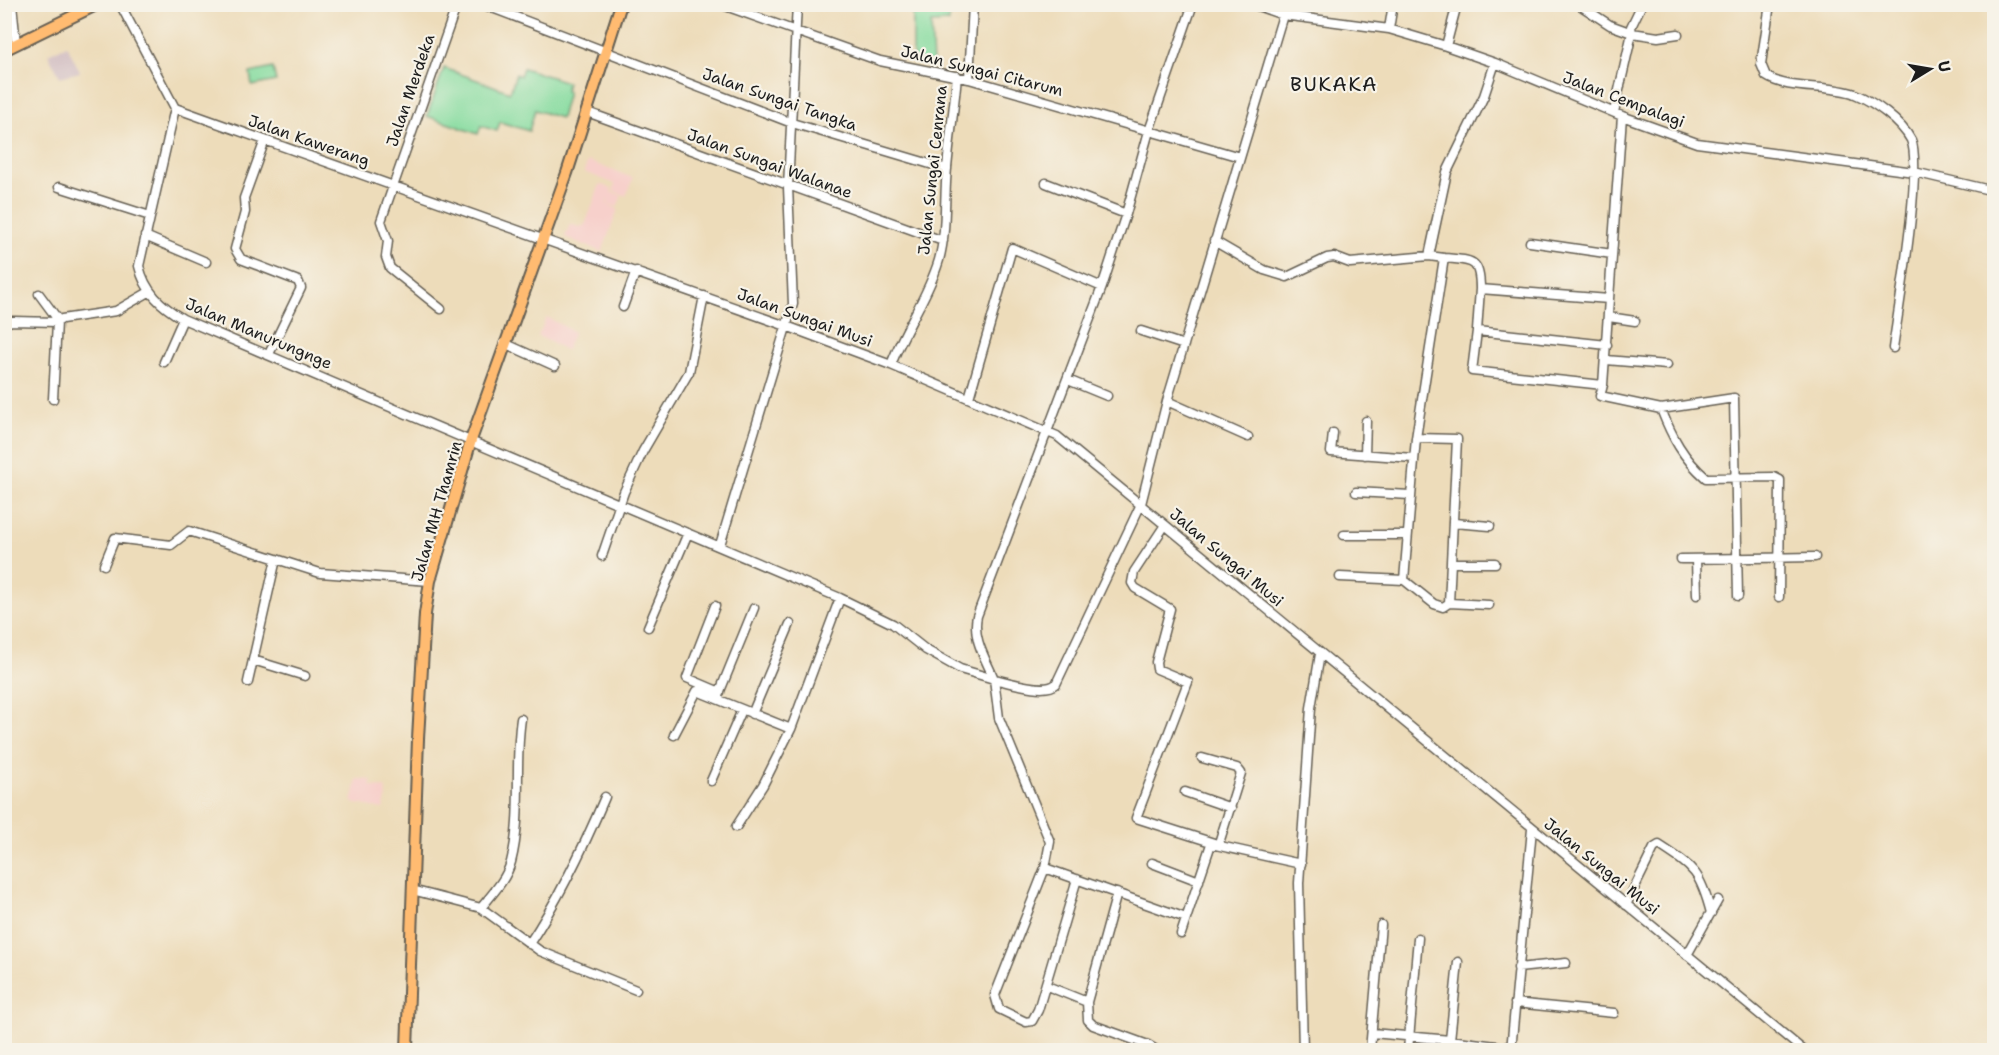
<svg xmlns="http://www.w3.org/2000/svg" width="1999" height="1055" font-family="'Shantell Sans',sans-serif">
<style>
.built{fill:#f7d0cb}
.industrial{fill:#d2bec2}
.green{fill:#85db9f;stroke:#507c5e;stroke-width:1.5}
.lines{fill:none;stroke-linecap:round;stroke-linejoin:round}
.minor-casing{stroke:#655f53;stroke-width:11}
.major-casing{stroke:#655f53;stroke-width:14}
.minor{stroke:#fff;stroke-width:8}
.major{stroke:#ffbb71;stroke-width:10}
.labels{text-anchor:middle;stroke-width:4.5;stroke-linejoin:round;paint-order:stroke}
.street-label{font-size:16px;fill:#1c1c1c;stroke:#f7f3e8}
.quarter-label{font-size:20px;letter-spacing:1.5px;fill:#1c1c1c;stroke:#f7f3e8}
</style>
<rect width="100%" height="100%" fill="#f7f3e8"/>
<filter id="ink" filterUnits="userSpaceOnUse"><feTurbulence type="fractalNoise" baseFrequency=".0167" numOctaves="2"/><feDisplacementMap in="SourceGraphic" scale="12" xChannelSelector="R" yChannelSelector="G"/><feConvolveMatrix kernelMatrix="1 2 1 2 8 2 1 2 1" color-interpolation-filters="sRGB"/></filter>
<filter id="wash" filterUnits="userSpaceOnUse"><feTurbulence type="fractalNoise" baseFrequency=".008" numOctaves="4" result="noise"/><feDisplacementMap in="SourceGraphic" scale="24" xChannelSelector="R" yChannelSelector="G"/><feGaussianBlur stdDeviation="1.35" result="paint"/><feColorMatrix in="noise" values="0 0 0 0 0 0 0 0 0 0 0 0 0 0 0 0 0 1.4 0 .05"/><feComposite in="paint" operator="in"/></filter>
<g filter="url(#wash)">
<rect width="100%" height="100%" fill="#eddcba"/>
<path class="built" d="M588,161l45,17 -7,18 -13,-5 2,-7 -31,-12z
M600,184l12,5 -1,3 10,3v3l-4,9 -9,-3v-5l-1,5 11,5 -16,43 -37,-15 5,-13 9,3 6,-2z
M547,317l27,15 -8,18 -28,-14z
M357,779l15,1 -2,6 15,2 2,8 -4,13 -31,-6z"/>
<path class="industrial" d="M67,45l13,27 -20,5 -12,-23z"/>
<path class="green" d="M913,5h36v17l-18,1 2,42 -20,-4z
M273,68l3,13 -24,5 -2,-13z
M444,68l66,24 6,-18 4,2 3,-8 44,14 -2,9 3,1 -7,26 -26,-8 -6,21 -29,-9 -3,9 -16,-5 -3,8 -51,-18z"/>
</g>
<g filter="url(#ink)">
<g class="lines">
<defs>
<path id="minor" d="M12,4l4,40
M120,4l55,104 614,219 102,38 166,71 746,614
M482,4l310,119 155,46
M720,4l160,57 89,18 271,78
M1193,4l-44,127 -23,83 -24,73 -125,329c-5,23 9,43 17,63 14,3 51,15 62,5l85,-180 26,-103 116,-386
M1252,4l31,11 106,14 57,17 49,17 127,53 75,27 217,29 80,19
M1578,4l32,21 22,8 -1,-6 11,-23
M1770,4l-9,60 5,12c22,15 63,8 89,18 19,8 46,27 56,46 12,26 -13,172 -18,208
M1389,29l4,-25
M1446,46l11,-42
M969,79l4,-75
M175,108l-36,158c6,26 22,40 44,53l657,279 53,26 33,26 34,19 34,10 5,39 51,124 -5,26 141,50
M587,112l356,129
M1614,112l18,-79 26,4 20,-3
M265,140l-21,58 1,14 -10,37 6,10 57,22 3,7 -32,66
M1046,183l80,31
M59,187l91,29
M145,236l61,26
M1214,241l50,29 23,7 40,-19 7,-1 16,6 79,-7 18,-84 37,-76 11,-33
M1530,242l82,12
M1444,258c28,3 36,0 36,31
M39,294l20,27
M623,307l13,-36
M441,309l-51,-41 -4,-11 2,-16 -7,-20 76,-217
M1609,317l26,4
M4,328l3,-6 6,-1 44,1
M1141,331l43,14
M1477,331l3,-42 129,10 13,-183
M504,343l51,23
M1607,345l-130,-14 -5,40 131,14 6,-86
M1606,360l61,5
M164,362l19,-43
M891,365c13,-36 37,-68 48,-105 8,-29 5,-62 8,-92 3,-31 7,-61 10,-92
M1068,380l39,16
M1603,385l-3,11 61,13 73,-11 4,198
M969,398l43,-150 90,39
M53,399l4,-77 5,-3 54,-8 33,-19
M1167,401l81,36
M1661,409c11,28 22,49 45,69l68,-1 6,3 -1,117
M1333,433l-2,19 82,6
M1365,455l1,-34
M1356,492l54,3
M1454,523l36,3
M1165,525l-31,47 -2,11 3,5 35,21 -14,53 1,7 31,13 -52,136 78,25
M1344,535h63
M720,545l73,-241 -5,-117 9,-183
M602,556l22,-64 19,-41 46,-79 15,-76
M1681,559l134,-2
M1696,559l1,36
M1452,563h43
M104,565l11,-27 56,7 18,-14 131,42 110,8
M1340,577l64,3 30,24 9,3 6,-4 8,-164 -41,-1
M1404,580l12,-142 28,-180 -15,-2
M1449,603l40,2
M715,606l-28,72 33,14
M648,627l40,-94
M253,660l52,16
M248,682l28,-123
M718,696l36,-88
M752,714l38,-90
M674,735l23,-44 94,38
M1202,758l35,10 4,5 -22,70
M711,781l31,-71
M1185,792l46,16
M736,827l27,-42 28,-56 49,-131
M1152,863l47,18
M1045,868l-50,127 4,14 27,13 6,-1 6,-11 39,-131
M412,890l69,18c11,-14 25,-28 30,-46 12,-46 3,-96 10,-143
M1117,893l-30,109 1,18 5,5 55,20 8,5
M1626,905l28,-57 5,-3c35,23 41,26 52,68
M481,908l59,43 96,39
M1181,934l30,-90 90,20
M529,944c31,-47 54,-95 76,-147
M1687,955l31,-55
M1458,962l-8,78 77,10
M1518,968l48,-5
M1047,986l40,16
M1515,1003l99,10
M1372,1033l78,7
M1303,1050l-4,-167 12,-175 9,-54
M1370,1050l11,-125
M1408,1050l10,-112
M1511,1050l21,-221"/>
<path id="major" d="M4,50l94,-46
M407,1050l11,-311 7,-125 5,-33 41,-141 96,-267 54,-169"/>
</defs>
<use href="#minor" class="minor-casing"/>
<use href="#major" class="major-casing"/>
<use href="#minor" class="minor"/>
<use href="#major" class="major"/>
</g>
</g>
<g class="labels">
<g class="street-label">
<text transform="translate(982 70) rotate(14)" y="6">Jalan Sungai Citarum</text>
<text transform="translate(410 90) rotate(-71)" y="6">Jalan Merdeka</text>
<text transform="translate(780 99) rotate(19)" y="6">Jalan Sungai Tangka</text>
<text transform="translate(1624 99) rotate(21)" y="6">Jalan Cempalagi</text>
<text transform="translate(309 140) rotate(19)" y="6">Jalan Kawerang</text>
<text transform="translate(770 163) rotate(20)" y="6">Jalan Sungai Walanae</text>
<text transform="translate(932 170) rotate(-84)" y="6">Jalan Sungai Cenrana</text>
<text transform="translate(805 317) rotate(20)" y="6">Jalan Sungai Musi</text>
<text transform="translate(259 333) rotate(23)" y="6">Jalan Manurungnge</text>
<text transform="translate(436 511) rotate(-74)" y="6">Jalan MH Thamrin</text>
<text transform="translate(1227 557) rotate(40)" y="6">Jalan Sungai Musi</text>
<text transform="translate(1602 866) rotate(39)" y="6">Jalan Sungai Musi</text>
</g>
<g class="quarter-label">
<text x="1334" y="91">BUKAKA</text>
</g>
</g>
<rect width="1999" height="1055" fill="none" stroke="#f7f3e8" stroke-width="24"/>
<g transform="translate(1930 69) rotate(79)" stroke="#f7f3e8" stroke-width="4.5" paint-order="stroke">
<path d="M0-4.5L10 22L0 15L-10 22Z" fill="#1c1c1c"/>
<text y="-9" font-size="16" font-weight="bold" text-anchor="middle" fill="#1c1c1c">U</text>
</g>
</svg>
